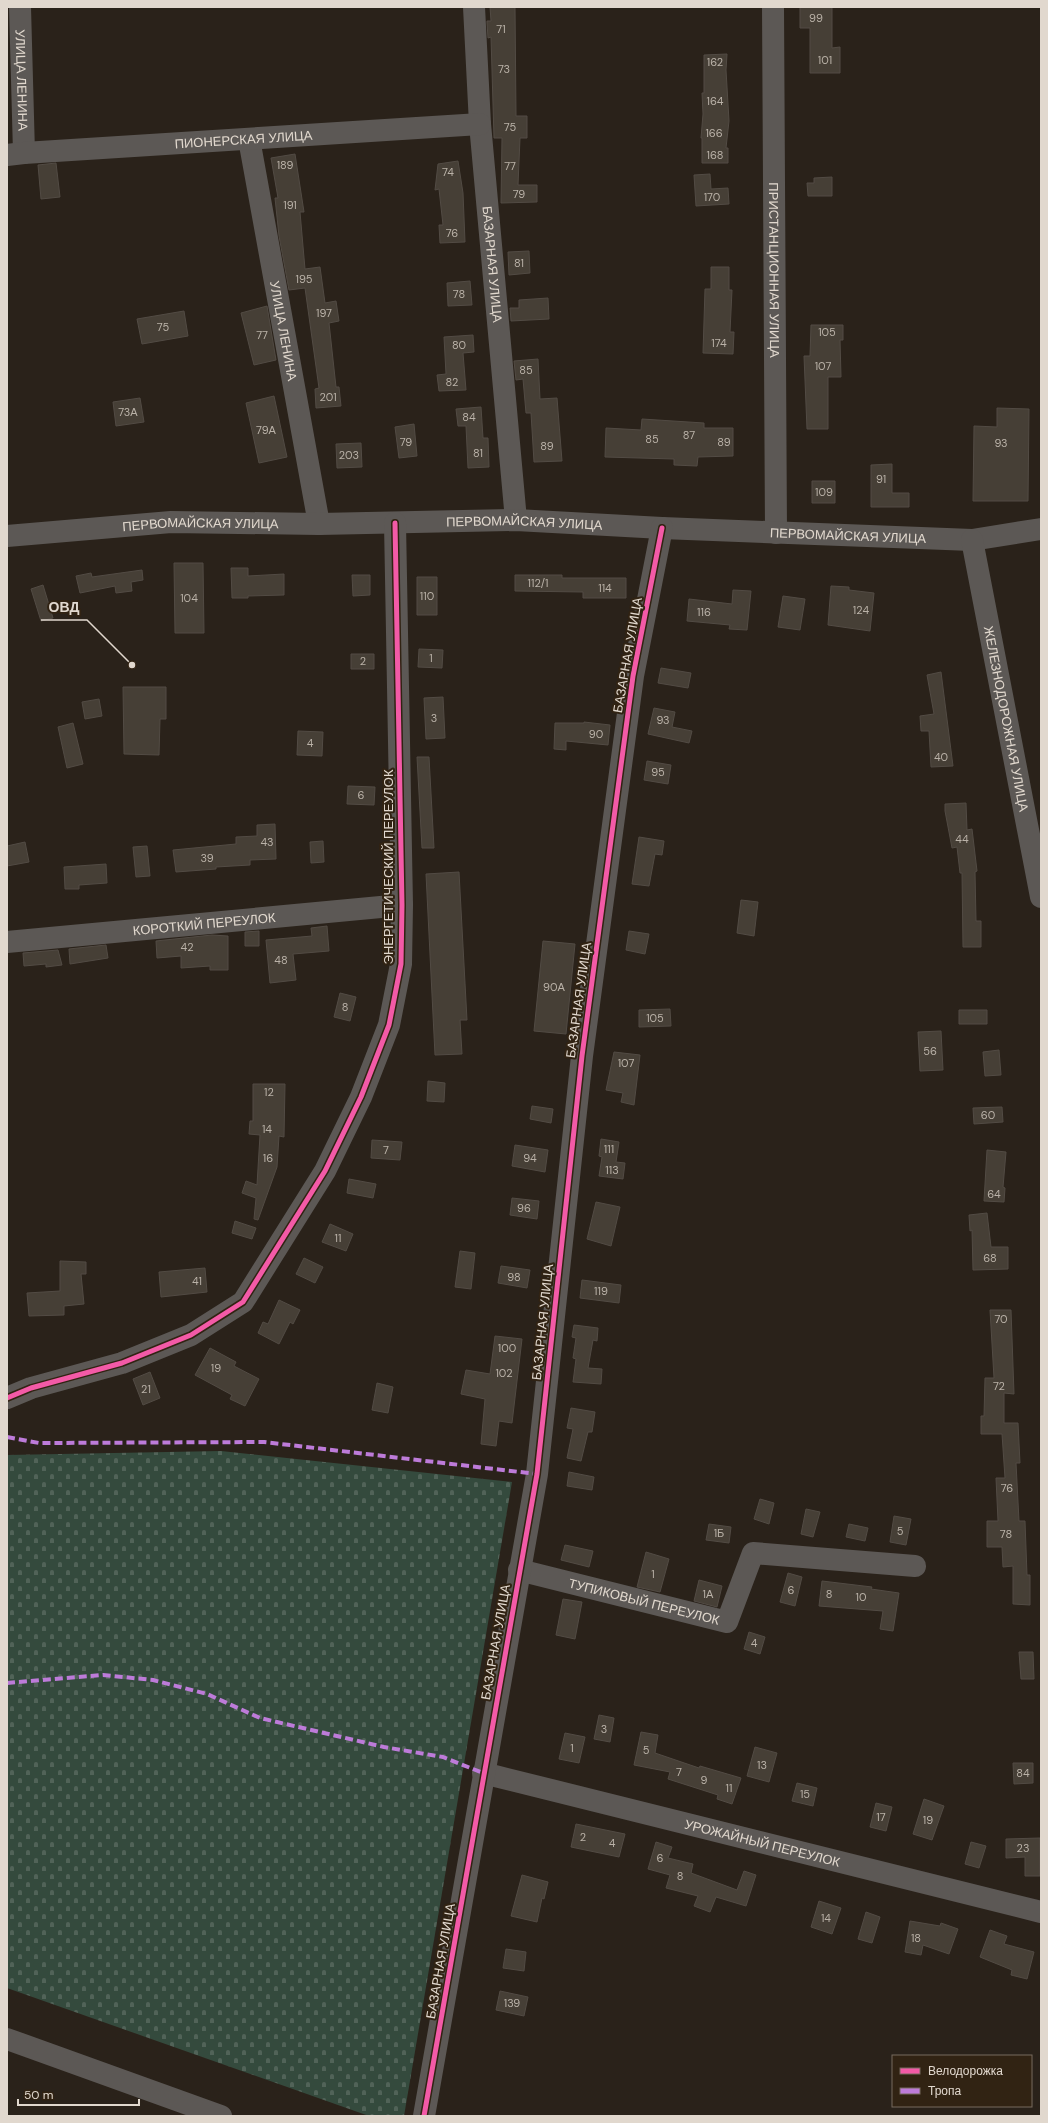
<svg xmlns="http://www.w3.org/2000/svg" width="1048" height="2123" font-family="'DM Sans',sans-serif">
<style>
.cemetery{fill:url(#cemetery-stones)}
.building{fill:#463f36;stroke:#524b44}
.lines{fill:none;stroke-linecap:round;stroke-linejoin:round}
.minor{stroke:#5c5855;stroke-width:22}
.quiet{stroke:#bd7bd9;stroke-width:4;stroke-dasharray:8 4;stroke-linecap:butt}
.cycleway-casing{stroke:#312313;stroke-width:8}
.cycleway{stroke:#f35aa7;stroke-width:5}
.labels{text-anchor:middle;stroke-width:4;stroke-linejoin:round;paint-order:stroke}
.number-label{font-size:11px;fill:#bab2a8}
.street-label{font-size:13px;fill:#e1d8ce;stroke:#312313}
.leader{fill:none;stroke:#e1d8ce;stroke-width:1.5}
.callout-dot{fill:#e1d8ce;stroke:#312313;stroke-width:1.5}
.callout-label{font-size:14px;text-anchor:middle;font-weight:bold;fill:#e1d8ce;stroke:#312313;stroke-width:4;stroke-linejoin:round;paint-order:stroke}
</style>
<defs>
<pattern id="cemetery-stones" width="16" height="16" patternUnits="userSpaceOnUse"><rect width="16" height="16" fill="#344a3d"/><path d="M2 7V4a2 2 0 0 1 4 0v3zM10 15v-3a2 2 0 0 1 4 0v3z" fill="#516358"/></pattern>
</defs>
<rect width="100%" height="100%" fill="#2a221a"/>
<path class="cemetery" d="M221,1451l291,31 -108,634h-35l-362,-128v-533z"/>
<path class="building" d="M490,7h25l1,109h11v22h-7l-2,47h19v17l-36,1 1,-65h-8l-3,-101 -3,1 -1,-15v-2h4z
M800,7h32v41l8,-1v26h-30v-45h-10z
M727,54l-1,16 3,51 -3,27h2v15h-26v-25h-1l2,-24 -1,-21h2v-38z
M295,154l9,58h-4l5,57 15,-2 5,36 11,-2 3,20 -10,2 7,64h3l2,19 -25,2 -1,-19 4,-1 -14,-100 -16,2 -10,-54 -4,-38h3l-7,-40z
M458,161l5,32 2,49 -25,1 -1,-18h4l-4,-36 -4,1 3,-26z
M56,163l4,34 -19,2 -3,-34z
M710,174l1,15 17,-1 1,16 -33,2 -2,-31z
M832,177v19h-24l-1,-13h7v-5z
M529,251l1,22 -21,2 -1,-23z
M711,267h18v23h3l-2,42h4l-1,22 -30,-1 2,-64h6z
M470,281l2,24 -24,1 -1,-23z
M548,298l1,21 -38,2 -1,-13h9v-8z
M267,306l9,54 -22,5 -13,-52z
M184,311l4,25 -46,8 -5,-25z
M811,325h32v15h-3l1,37h-13v52h-21l-3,-73h6z
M473,335l1,17 -11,1 3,37 -27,1 -2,-16 9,-1 -2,-37z
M538,359l2,40 17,-1 5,63 -28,1 -3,-49h-5l-3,-34 -7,1 -2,-19z
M274,396l13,61 -28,6 -13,-60z
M140,398l4,24 -28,4 -3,-24z
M481,407l2,31h5l1,29 -21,1 -2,-42h-8l-2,-17z
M997,408l32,1 -1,92h-55l1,-75 23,1z
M642,419l62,4v5h29v28l-35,1 -1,9 -23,-1v-6l-69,-2 1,-29 35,2z
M414,424l3,32 -18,2 -4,-31z
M361,443l1,24 -25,1 -1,-24z
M892,464v29h17v14h-38v-42z
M812,481h23v22h-23z
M174,563h29l1,70h-29z
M231,568h17v8l36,-2v21l-36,1v2h-16z
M142,570l1,10 -12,2 1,9 -16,2 -1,-7 -35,7 -4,-17 15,-3 1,4z
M352,575h18v20l-17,1z
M515,575h47v3h64v20h-43v-6l-68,-1z
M417,577h20v38h-20z
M43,585l10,33 -12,3 -10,-32z
M831,586l18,1v3l25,3 -4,38 -42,-6z
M733,590l18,1 -4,39 -18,-1 1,-4 -43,-4 2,-22 43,5z
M783,596l22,3 -5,31 -22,-3z
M419,649l24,1 -1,18 -24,-1z
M351,654h23v15h-23z
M661,668l30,5 -3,15 -30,-5z
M941,672l12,94 -22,1 -2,-36h-8l-1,-15 14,-2 -7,-39z
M123,687h43v32h-6l-1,36 -35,-1z
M443,697l2,41 -19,1 -2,-41z
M99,699l3,17 -17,3 -3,-17z
M654,708l21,4 -3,15 20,4 -3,12 -41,-9z
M584,722l26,3 -2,20 -42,-4v9l-12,-1 1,-26h29z
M73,723l10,41 -16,4 -9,-41z
M298,731l25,1 -1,24 -25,-1z
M417,757h12l5,91h-12z
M647,761l24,4 -3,19 -24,-4z
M348,786l27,1 -1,18 -27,-1z
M966,803l1,27 5,-1 5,42 -2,1 1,49h5v26h-18l-1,-74h-2l-3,-26 -5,1 -7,-37v-7z
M275,824l1,35 -26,1v5l-34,2v2l-40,3 -3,-22 63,-6v-7l21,-1v-11z
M639,837l25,4 -2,14 -7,-1 -6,32 -17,-2z
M323,841l1,21 -13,1 -1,-21z
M25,842l4,20 -22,4v-20z
M147,846l3,30 -14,1 -3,-30z
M106,864l1,19 -28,2v4h-14l-1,-22z
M459,872l8,148h-7l2,34 -27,1 -9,-181z
M741,900l17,2 -4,34 -17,-3z
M327,926l2,25 -36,3 3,26 -26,3 -4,-43 46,-4 -1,-8z
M259,931v15h-14v-14z
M629,931l20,3 -4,20 -19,-4z
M212,935l16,1v34h-18v-4l-29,2v-12l-24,2 -1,-17z
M543,941l32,3 -9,90 -32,-3z
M106,945l2,13 -38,6 -1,-15z
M58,950l4,15 -16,2v-3l-22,2 -1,-13z
M340,993l16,4 -6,24 -16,-4z
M670,1009l1,17 -32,1v-17z
M959,1010h28v14h-28z
M941,1031l2,39 -23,1 -2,-39z
M999,1050l2,25 -16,1 -2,-24z
M614,1052l26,3 -6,50 -13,-3 2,-9 -17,-3z
M428,1081l17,2 -1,19 -17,-1z
M253,1084h32l-1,53 -5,-1 -2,31 -19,53 -4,-1 2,-21 -14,-5 4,-12 11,4 3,-50 -11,-1 1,-13h3z
M532,1106l21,3 -2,14 -21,-4z
M1002,1107l1,15 -29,2 -1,-16z
M601,1139l18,3 -3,20 9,1 -2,16 -24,-3 3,-19 -3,-1z
M372,1140l30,2 -2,18 -29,-2z
M515,1145l33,5 -3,22 -33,-6z
M987,1150l19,2 -3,35 2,1 -1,14 -20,-1z
M349,1179l27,5 -3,14 -26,-5z
M512,1198l27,3 -2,18 -27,-4z
M596,1202l24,5 -9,39 -24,-7z
M987,1213l4,34h17v22l-35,1 -1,-40 -2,1 -1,-16z
M235,1221l21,7 -4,11 -20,-6z
M330,1224l23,10 -7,17 -24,-9z
M460,1251l15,2 -4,36 -16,-2z
M304,1258l19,9 -8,16 -19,-9z
M60,1261l26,1v12h-5l3,30 -20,2v9l-35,1 -2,-23 33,-2z
M501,1266l29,4 -3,18 -29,-5z
M205,1268l2,24 -46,5 -2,-25z
M582,1280l39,5 -2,18 -39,-5z
M279,1300l21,10 -7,14 -3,-2 -11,22 -21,-11 5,-11 5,2z
M990,1310h21l3,84 -10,-1v30h14l2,40h-4l3,58h6l2,54h3v30l-17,-1v-38l-10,1 -1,-20h-15v-26h11l-2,-43h9l-3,-44h-21v-18h3l1,-38h9z
M574,1325l24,3 -1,13 -4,-1 -5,28 14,1 -1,15 -28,-2 3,-23 -3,-1 3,-20 -4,-1z
M495,1336l27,3 -10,84 -13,-2 -3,25 -15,-2 4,-45 -24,-5 5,-24 24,4z
M210,1348l26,14 -2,4 25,13 -14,27 -15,-7 2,-4 -37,-20z
M150,1372l10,26 -17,7 -10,-26z
M377,1383l16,4 -5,26 -16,-3z
M571,1408l24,4 -3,20h-4l-7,29 -14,-3 6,-29 -6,-1z
M569,1472l25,5 -2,13 -25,-4z
M760,1499l14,4 -5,21 -15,-5z
M806,1509l14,3 -7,25 -12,-3z
M894,1516l17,3 -5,26 -16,-3z
M709,1524l22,3 -2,16 -23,-3z
M849,1524l19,4 -3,13 -19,-4z
M565,1545l28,6 -4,16 -28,-7z
M646,1552l23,7 -9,33 -23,-5z
M788,1573l14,4 -7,29 -15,-4z
M699,1580l23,6 -5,21 -23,-6z
M822,1581l50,6 -1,2 28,4 -6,38 -13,-2 3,-18 -64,-5z
M563,1599l19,3 -7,37 -19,-4z
M749,1632l16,5 -5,17 -16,-5z
M1019,1652h14l1,27h-13z
M599,1715l15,3 -4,24 -16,-3z
M641,1732l17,3 -3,18 44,15 1,-2 41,12 -9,26 -15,-5 1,-4 -50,-16 2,-7 -36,-7z
M565,1733l20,4 -6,26 -20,-4z
M755,1747l22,6 -8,29 -22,-6z
M1013,1763h20v20l-19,1z
M797,1783l20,5 -4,18 -21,-5z
M924,1799l20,7 -12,34 -19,-6z
M876,1803l16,4 -6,24 -16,-4z
M576,1824l49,10 -6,23 -48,-10z
M1040,1838v38h-15v-19l-19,1v-19z
M656,1842l16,5 -4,11 25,6 -2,9 46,17 7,-19 12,4 -10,31 -30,-9 -6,15 -16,-6 4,-10 -32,-8 4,-13 -22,-6z
M971,1842l15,4 -7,22 -14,-4z
M522,1875l26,7 -4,17 -2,-1 -5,24 -26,-6z
M819,1901l22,7 -9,26 -21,-7z
M866,1912l14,5 -8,26 -14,-4z
M910,1921l30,5 1,-3 17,6 -9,25 -26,-9 -2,10 -16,-3z
M990,1930l17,6 -3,8 30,8 -7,27 -16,-4 1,-5 -32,-13z
M506,1949l20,3 -2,19 -21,-3z
M500,1991l28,6 -4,19 -28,-6z"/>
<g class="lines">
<g class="minor">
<path id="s1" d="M20,7l4,146"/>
<path id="s2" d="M474,7l6,117 36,396"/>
<path id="s3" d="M773,7l3,526"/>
<path id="s4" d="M249,139l70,385"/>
<path id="s5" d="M7,155l17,-2 456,-29"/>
<path id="s6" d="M7,536l164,-14 148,2 197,-4 146,8 310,12 69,-11"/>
<path id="s7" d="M972,540l69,357"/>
<path id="s8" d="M7,942l395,-37"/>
<path d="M7,1398l24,-10 91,-25 69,-28 52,-33 82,-131 36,-74 28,-72 12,-61 1,-59 -7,-382"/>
<path id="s9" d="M519,1570l208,52 26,-69 162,13"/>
<path id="s10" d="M483,1773l558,139"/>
<path d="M7,2039l214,77"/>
<path d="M424,2116l113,-642 45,-418 51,-380 29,-148"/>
</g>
<path class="quiet" d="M7,1437l32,6 225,-1 273,32
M7,1683l96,-8 50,5 54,14 53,24 124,29 59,10 40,16"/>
<defs>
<path id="cycleway" d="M7,1398l24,-10 91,-25 69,-28 52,-33 82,-131 36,-74 28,-72 12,-61 1,-59 -7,-382
M424,2116l113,-642 45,-418 51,-380 29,-148"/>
</defs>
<use href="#cycleway" class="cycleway-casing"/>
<use href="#cycleway" class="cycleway"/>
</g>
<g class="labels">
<g class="number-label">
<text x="816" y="22">99</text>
<text x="501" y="33">71</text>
<text x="825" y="64">101</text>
<text x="715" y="66">162</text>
<text x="504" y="73">73</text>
<text x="715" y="105">164</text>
<text x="510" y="131">75</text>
<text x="714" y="137">166</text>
<text x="715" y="159">168</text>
<text x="285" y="169">189</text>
<text x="510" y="170">77</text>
<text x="448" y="176">74</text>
<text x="519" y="198">79</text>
<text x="712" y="201">170</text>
<text x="290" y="209">191</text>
<text x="452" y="237">76</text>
<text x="519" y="267">81</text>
<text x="304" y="283">195</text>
<text x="459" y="298">78</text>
<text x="324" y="317">197</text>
<text x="163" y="331">75</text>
<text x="827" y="336">105</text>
<text x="262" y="339">77</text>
<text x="719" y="347">174</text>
<text x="459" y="349">80</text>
<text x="823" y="370">107</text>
<text x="526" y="374">85</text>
<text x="452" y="386">82</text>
<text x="328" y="401">201</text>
<text x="128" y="416">73А</text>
<text x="469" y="421">84</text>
<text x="266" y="434">79А</text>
<text x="689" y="439">87</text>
<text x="652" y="443">85</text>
<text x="406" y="446">79</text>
<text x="724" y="446">89</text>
<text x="1001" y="447">93</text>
<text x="547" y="450">89</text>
<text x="478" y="457">81</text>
<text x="349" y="459">203</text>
<text x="881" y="483">91</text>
<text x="824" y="496">109</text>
<text x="538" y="587">112/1</text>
<text x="605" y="592">114</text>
<text x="427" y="600">110</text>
<text x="189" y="602">104</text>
<text x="861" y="614">124</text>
<text x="704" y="616">116</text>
<text x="431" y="662">1</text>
<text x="363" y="665">2</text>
<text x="434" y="722">3</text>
<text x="663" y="724">93</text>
<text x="596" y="738">90</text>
<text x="310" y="747">4</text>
<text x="941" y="761">40</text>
<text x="658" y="776">95</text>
<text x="361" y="799">6</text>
<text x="962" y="843">44</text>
<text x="267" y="846">43</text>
<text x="207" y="862">39</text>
<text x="187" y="951">42</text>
<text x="281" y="964">48</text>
<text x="554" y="991">90А</text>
<text x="345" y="1011">8</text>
<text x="655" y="1022">105</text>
<text x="930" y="1055">56</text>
<text x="626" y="1067">107</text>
<text x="269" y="1096">12</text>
<text x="988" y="1119">60</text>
<text x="267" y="1133">14</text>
<text x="609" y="1153">111</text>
<text x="386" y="1154">7</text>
<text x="268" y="1162">16</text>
<text x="530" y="1162">94</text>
<text x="612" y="1174">113</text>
<text x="994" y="1198">64</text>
<text x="524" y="1212">96</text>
<text x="338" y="1242">11</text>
<text x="990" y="1262">68</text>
<text x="514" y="1281">98</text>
<text x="197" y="1285">41</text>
<text x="601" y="1295">119</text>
<text x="1001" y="1323">70</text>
<text x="507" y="1352">100</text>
<text x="216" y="1372">19</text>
<text x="504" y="1377">102</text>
<text x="999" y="1390">72</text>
<text x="146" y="1393">21</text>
<text x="1007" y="1492">76</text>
<text x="900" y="1535">5</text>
<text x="719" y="1537">1Б</text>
<text x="1006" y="1538">78</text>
<text x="653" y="1578">1</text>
<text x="791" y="1594">6</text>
<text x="708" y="1598">1А</text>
<text x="829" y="1598">8</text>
<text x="861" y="1601">10</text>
<text x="754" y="1647">4</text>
<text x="604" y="1733">3</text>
<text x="572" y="1752">1</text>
<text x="646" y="1754">5</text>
<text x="762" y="1769">13</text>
<text x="679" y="1776">7</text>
<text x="1023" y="1777">84</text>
<text x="704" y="1784">9</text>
<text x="729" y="1792">11</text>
<text x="805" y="1798">15</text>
<text x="881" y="1821">17</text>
<text x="928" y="1824">19</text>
<text x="583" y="1841">2</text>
<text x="612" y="1847">4</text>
<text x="1023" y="1852">23</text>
<text x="660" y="1862">6</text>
<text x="680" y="1880">8</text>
<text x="826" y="1922">14</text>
<text x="916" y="1942">18</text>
<text x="512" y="2007">139</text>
</g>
<g class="street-label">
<text dy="5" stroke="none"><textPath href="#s1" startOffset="73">УЛИЦА ЛЕНИНА</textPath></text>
<text dy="5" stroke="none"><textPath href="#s5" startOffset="237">ПИОНЕРСКАЯ УЛИЦА</textPath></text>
<text dy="5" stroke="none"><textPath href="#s2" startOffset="258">БАЗАРНАЯ УЛИЦА</textPath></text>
<text dy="5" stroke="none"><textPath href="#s3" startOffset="263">ПРИСТАНЦИОННАЯ УЛИЦА</textPath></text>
<text dy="5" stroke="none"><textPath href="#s4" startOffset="195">УЛИЦА ЛЕНИНА</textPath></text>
<text dy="5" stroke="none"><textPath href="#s6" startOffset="518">ПЕРВОМАЙСКАЯ УЛИЦА</textPath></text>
<text dy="5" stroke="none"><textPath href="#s6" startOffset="194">ПЕРВОМАЙСКАЯ УЛИЦА</textPath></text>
<text dy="5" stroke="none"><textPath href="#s6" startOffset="842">ПЕРВОМАЙСКАЯ УЛИЦА</textPath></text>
<text transform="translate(627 655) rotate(-80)" y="5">БАЗАРНАЯ УЛИЦА</text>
<text dy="5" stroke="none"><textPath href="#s7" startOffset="182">ЖЕЛЕЗНОДОРОЖНАЯ УЛИЦА</textPath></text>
<text transform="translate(388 867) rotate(-90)" y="5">ЭНЕРГЕТИЧЕСКИЙ ПЕРЕУЛОК</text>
<text dy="5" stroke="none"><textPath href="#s8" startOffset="198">КОРОТКИЙ ПЕРЕУЛОК</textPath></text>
<text transform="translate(578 1000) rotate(-82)" y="5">БАЗАРНАЯ УЛИЦА</text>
<text transform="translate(542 1322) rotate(-84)" y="5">БАЗАРНАЯ УЛИЦА</text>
<text dy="5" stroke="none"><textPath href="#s9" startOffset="129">ТУПИКОВЫЙ ПЕРЕУЛОК</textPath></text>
<text transform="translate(495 1642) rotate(-80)" y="5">БАЗАРНАЯ УЛИЦА</text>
<text dy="5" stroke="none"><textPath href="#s10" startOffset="288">УРОЖАЙНЫЙ ПЕРЕУЛОК</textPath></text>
<text transform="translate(440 1961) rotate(-80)" y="5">БАЗАРНАЯ УЛИЦА</text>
</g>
</g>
<path class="leader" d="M132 665L87 620H41"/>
<circle class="callout-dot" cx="132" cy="665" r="4"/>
<g class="callout-label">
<text x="64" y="612">ОВД</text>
</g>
<rect width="1048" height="2123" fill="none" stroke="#e1d8ce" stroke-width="16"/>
<rect x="892" y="2055" width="140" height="52" fill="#312313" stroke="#776b5e"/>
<rect x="900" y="2068" width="20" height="6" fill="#f35aa7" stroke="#776b5e"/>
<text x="928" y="2075" font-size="12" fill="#e1d8ce">Велодорожка</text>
<rect x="900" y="2088" width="20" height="6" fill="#bd7bd9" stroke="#776b5e"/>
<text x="928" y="2095" font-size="12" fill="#e1d8ce">Тропа</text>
<path d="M18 2099v6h121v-6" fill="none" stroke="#e1d8ce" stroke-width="2"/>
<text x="24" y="2099" font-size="12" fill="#e1d8ce" stroke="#312313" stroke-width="3" paint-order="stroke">50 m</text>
</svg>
